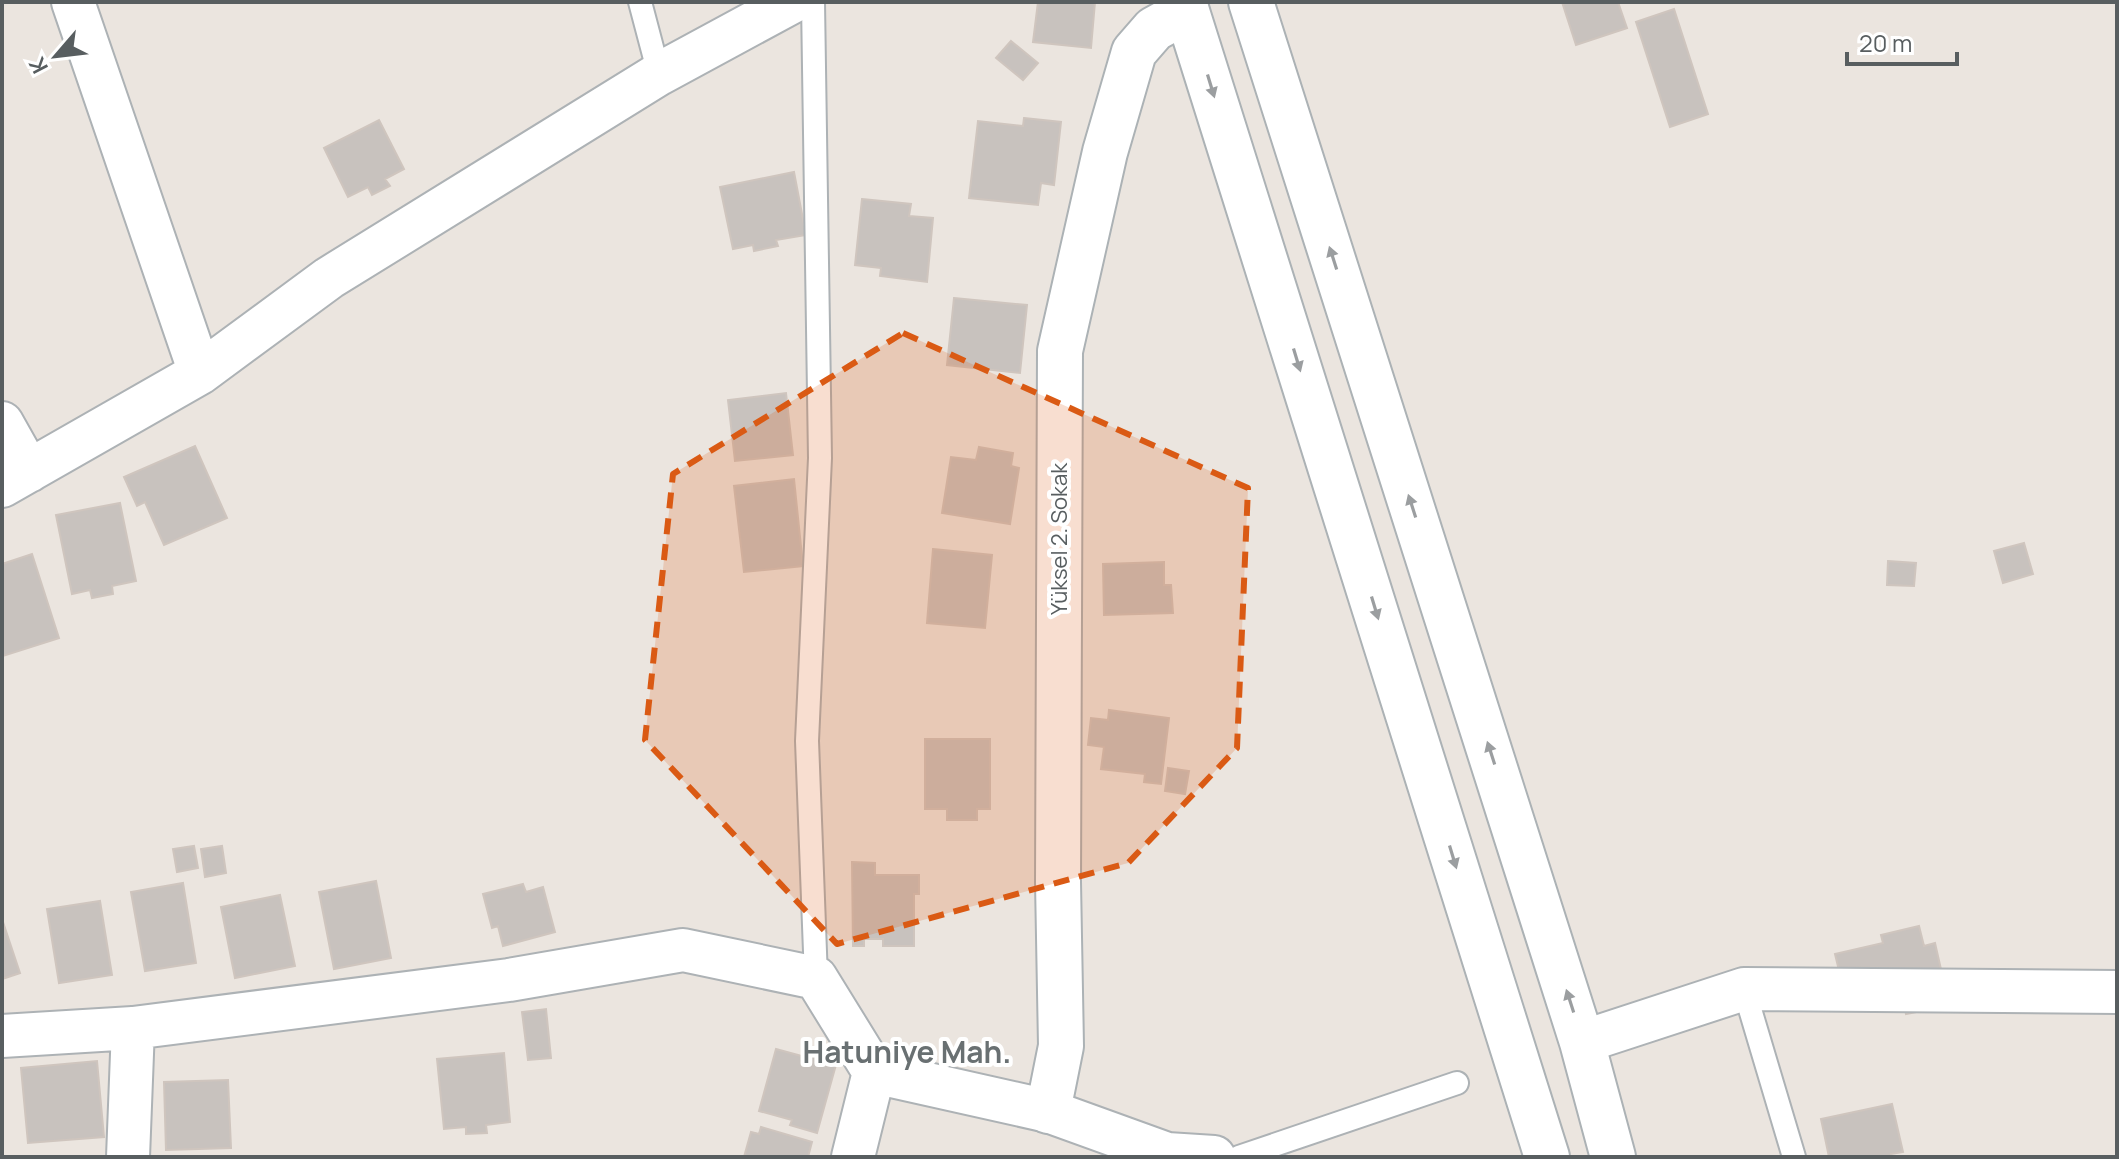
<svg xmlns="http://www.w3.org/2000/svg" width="2119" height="1159" font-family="Manrope,sans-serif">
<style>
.building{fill:#c8c2be;stroke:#cfc5be;stroke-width:2}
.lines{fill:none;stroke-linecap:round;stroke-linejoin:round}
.lane-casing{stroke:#adb2b5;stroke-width:26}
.street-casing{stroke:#adb2b5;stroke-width:46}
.secondary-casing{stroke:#acb2b5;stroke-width:48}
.lane{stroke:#fff;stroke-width:22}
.street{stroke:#fff;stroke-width:42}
.secondary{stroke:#fff;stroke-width:44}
.oneway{fill:#9b9ea0}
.marked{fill:#da5a14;fill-opacity:0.2;stroke:#da5a14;stroke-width:6;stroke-dasharray:16 10;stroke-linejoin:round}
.labels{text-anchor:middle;stroke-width:8;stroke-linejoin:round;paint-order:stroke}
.street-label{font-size:22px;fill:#585e60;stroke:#fff}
.district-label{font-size:30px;font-weight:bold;fill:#697072;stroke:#fff}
</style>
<rect width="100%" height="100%" fill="#ebe5df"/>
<path class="building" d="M1038,2h57l-4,46 -58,-6z
M1562,2h56l9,26 -51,17z
M1674,9l34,105 -38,13 -34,-105z
M1011,41l27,22 -15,17 -27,-22z
M1024,118l37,4 -7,63 -13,-2 -3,22 -69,-7 9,-77 45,5z
M379,120l25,49 -19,10 5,7 -18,9 -4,-8 -20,10 -24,-49z
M794,172l12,63 -30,5 2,6 -24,5 -1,-6 -20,4 -13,-62z
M862,199l49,5 -2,12 24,2 -6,64 -47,-6 1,-8 -26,-3z
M954,298l73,7 -7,68 -73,-8z
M786,393l7,62 -58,6 -7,-61z
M195,446l32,72 -63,27 -19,-43 -8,4 -13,-29z
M979,447l34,6 -2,13 8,2 -9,56 -68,-11 9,-56 25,3z
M794,479l9,87 -59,6 -10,-86z
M120,503l16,78 -24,5 1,8 -21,4 -2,-8 -18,4 -16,-79z
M2024,543l9,31 -30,9 -9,-32z
M933,549l59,6 -7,73 -58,-5z
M32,554l27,84 -56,18 -1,-92z
M1888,561l28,2 -2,23 -27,-1z
M1164,562v23h7l2,28 -69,2 -1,-51z
M1109,710l60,8 -8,66 -17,-2 1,-8 -44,-5 3,-22 -16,-2 3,-27 17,2z
M925,739h65v70h-13v11h-30v-11h-22z
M1168,768l21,3 -4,23 -20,-3z
M194,846l4,22 -21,4 -4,-23z
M222,846l4,27 -21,4 -4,-28z
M852,862l23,1v12h44v19h-5v52h-31v-7h-19v7h-11z
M376,881l15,77 -57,11 -15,-77z
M183,883l13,80 -51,8 -14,-79z
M523,884l3,8 17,-5 12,45 -52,14 -5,-20 -6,2 -9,-34z
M280,895l15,71 -60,12 -14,-71z
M100,901l12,74 -53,8 -12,-74z
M2,919l18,54 -18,6z
M1919,926l5,20 11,-3 10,44 -9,21 -30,6 -4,-17 -59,-10 -8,-33 48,-11 -2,-8z
M546,1009l5,49 -23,2 -6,-48z
M813,1047l26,7 -22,79 -27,-8 2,-5 -33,-9 17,-62 33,9z
M504,1053l6,69 -24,3 1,8 -21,1v-7l-22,2 -7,-70z
M97,1061l7,76 -76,6 -7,-75z
M228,1080l3,68 -65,2 -2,-68z
M1892,1104l11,48 -12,2v3h-62l-8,-38z
M761,1127l51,15 -4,15h-64l7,-25 8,2z"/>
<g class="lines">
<defs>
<path id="lane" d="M640,2l19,72
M813,2l7,456 -13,283 9,237
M1744,989l50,168
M1239,1157l218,-74"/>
<path id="street" d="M73,2l127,371
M2,423l27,48
M2,486l198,-113 129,-95 330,-204 133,-72
M2,1036l131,-8 376,-48 174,-30 133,28 58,94 174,39 119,43 47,3
M1582,1042l162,-53 373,3
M128,1157l5,-129
M853,1157l21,-85"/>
<path id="secondary" d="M1184,2l363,1155
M1251,2l331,1040 31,115
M1048,1111l13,-65 -3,-164 2,-531 45,-199 29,-100 20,-23 33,-18"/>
</defs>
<use href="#lane" class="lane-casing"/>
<use href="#street" class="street-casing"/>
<use href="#secondary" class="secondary-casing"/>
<use href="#lane" class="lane"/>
<use href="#street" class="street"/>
<use href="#secondary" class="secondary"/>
</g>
<defs><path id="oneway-solid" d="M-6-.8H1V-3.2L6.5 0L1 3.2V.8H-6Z" transform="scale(2)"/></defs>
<g class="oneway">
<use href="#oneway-solid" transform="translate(1211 86) rotate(73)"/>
<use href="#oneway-solid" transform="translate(1333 258) rotate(-108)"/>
<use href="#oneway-solid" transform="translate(1297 360) rotate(73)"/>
<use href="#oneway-solid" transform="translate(1412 506) rotate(-108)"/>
<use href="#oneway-solid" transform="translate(1375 608) rotate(73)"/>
<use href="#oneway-solid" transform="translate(1491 753) rotate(-108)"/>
<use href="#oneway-solid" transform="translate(1453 857) rotate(73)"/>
<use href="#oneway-solid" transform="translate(1570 1001) rotate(-108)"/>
</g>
<path class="marked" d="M903,333l345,155 -11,260 -109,115 -291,81 -192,-204 28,-266z"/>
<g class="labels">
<g class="street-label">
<text transform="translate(1059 539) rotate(-90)" y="8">Yüksel 2. Sokak</text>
</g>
<g class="district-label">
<text x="907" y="1063">Hatuniye Mah.</text>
</g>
</g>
<rect width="2119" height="1159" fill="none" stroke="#585e60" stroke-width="8"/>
<g transform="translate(56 56) rotate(242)" stroke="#ffffff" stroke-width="6" paint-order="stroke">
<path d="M0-6L14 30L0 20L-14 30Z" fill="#585e60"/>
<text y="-12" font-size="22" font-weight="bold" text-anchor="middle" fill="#585e60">K</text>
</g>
<path d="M1847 52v12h110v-12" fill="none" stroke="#585e60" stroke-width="4"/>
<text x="1859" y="52" font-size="24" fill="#585e60" stroke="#ffffff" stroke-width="6" paint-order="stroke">20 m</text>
</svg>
